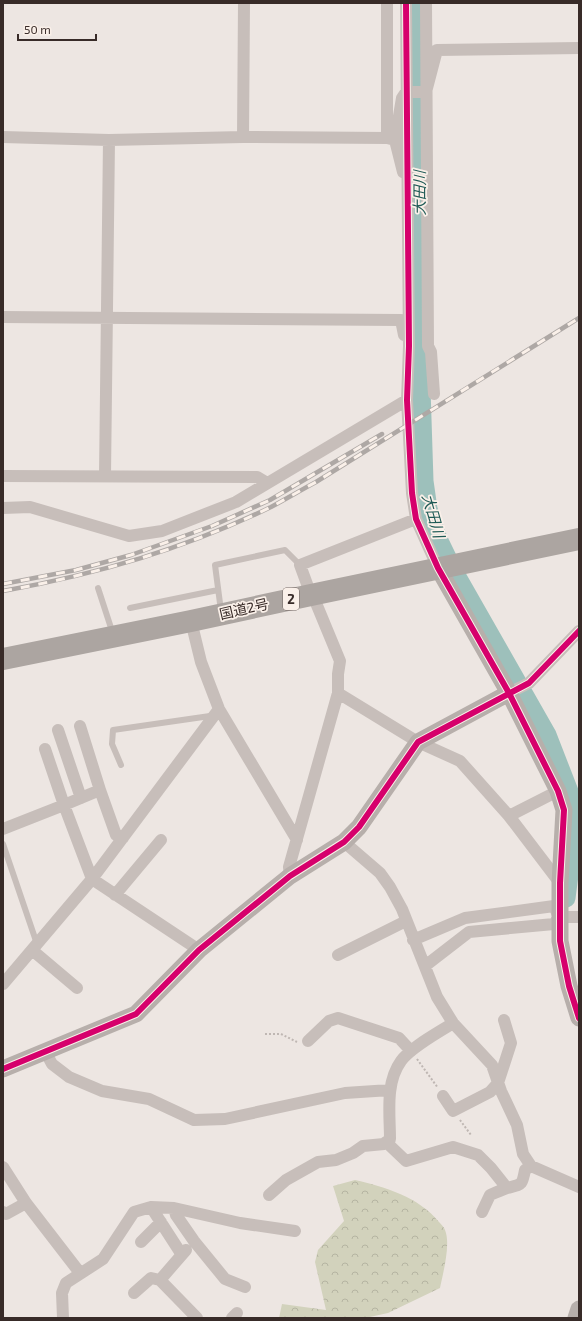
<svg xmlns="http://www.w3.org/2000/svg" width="582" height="1321" font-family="'Exo 2','Noto Sans JP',sans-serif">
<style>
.forest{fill:url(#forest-crowns)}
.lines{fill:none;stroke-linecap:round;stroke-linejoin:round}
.river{stroke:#9dc0bb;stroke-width:19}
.path{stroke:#bfb7b3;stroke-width:2;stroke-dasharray:2 2;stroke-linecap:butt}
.lane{stroke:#c7beba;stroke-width:6}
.street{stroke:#c7beba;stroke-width:12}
.secondary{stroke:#b7afab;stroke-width:17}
.highway{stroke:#aca5a1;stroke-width:22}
.rail-casing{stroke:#aea8a5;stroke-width:4.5}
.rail{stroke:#faf0e9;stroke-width:3;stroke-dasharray:9;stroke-linecap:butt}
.cycleway-casing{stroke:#faf0e9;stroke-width:8}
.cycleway{stroke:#d6006c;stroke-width:6}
.labels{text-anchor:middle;stroke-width:3.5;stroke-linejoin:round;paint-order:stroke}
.shield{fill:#faf0e9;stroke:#726662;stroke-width:1}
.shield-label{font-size:13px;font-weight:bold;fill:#382b28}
.street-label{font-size:14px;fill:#382b28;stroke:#faf0e9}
.water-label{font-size:15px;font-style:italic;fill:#1e5a55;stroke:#faf0e9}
</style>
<defs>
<pattern id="forest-crowns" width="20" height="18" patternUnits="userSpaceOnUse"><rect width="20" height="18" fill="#d2d2bc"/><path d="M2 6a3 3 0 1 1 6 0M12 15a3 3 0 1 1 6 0" fill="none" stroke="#b5b4a2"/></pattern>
</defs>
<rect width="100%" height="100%" fill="#ede6e2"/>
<path class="forest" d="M355,1180c30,7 64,17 84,42 2,2 5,5 6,8 6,14 -2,43 -5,58l-52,25 -23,5h-86l3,-14 44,6 -11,-48 3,-12 26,-29 -11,-35z"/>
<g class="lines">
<path class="river" d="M418,3l3,385 3,93 4,28 10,30 15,31 94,165 28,72 -2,37 -7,54"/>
<path class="path" d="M265,1034h16l16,8
M417,1059l21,29
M460,1120l11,15"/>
<path class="lane" d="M98,588l15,46
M130,608l88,-18
M221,611l-6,-46 70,-15 15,15
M121,765l-9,-21 1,-14 97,-14 3,-2
M3,844l34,100"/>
<path class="street" d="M387,3v135
M406,3l3,343 -2,54 5,93 4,26 22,49
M426,3l2,343 3,6 3,42
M429,54l8,-4 142,-2
M3,137l106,3 134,-3 144,1 8,2 7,-42 4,-6h20l11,-42
M243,137l1,-134
M395,140l8,32
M3,317l398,3 3,15
M3,476l254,1 10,6
M105,476l4,-336
M3,508l27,-1 99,29 33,-5 74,-29 171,-102
M191,621l10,41 18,47 78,131
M338,693l80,49 42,19 49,55 51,67
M509,693l20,-10 50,-52
M80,726l20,64
M58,730l23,68
M45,749l19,56 36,-15 16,45 7,3
M509,816l49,-25
M3,829l61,-24 28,74 107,71
M344,842l36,31 10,14 12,22 35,88 16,26 39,42 9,26 16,34 6,29 8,12 48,21
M290,876l-1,-9 49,-174v-19l2,-13 -24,-58 -5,-8 -11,-30 116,-46
M115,895l46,-55
M413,940l52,-22 89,-12 5,11
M32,950l45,38
M338,955l68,-34
M425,966l44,-34 85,-8 5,-7h20
M3,984l89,-105 127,-170
M308,1041l21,-20 9,-3 61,20 12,13
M45,1051l7,13 17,13 33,14 47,8 45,21 31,-1 120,-26 45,-3
M443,1096l10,15 37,-19 8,-9 13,-40 -7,-23
M386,1142l20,19 47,-14 25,8 13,13 16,20
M3,1167l23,36 54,70
M269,1195l17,-15 32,-18 18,-2 17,-7 10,-7 21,-2 6,-5c0,-25 -5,-56 11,-78 10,-14 37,-28 52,-38
M151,1207l31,48
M174,1208l2,7 18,26 31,38 20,8
M3,1212l3,2 20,-11
M482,1212l8,-17c5,-2 11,-5 17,-7 15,-4 15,-2 18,-18l6,-4
M141,1242l20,-20
M160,1280l26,-30
M134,1293l17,-15 9,2 37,38
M63,1318l-1,-25 4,-10 37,-24 31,-47 17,-5 23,1 66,15 55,8
M232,1318l5,-5"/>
<path class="secondary" d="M438,568l71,125 49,98 6,19 -4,73v58l9,45 10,32
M3,1069l133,-55 63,-64 91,-74 54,-34 15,-15 59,-85 91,-49
M576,1318l3,-9"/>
<path class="highway" d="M3,659l188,-38 120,-26 268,-56"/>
<defs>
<path id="rail" d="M3,584l73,-14 55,-15 81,-29 58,-26 112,-66
M3,591c95,-17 181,-42 268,-84 15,-8 30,-17 45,-25l263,-164"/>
</defs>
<use href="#rail" class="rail-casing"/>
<use href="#rail" class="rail"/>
<defs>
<path id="cycleway" d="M406,3l3,343 -2,54 5,93 4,26 22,49 71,125 49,98 6,19 -4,73v58l9,45 10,32
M3,1069l133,-55 63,-64 91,-74 54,-34 15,-15 59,-85 111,-59 50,-52"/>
</defs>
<use href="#cycleway" class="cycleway-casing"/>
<use href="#cycleway" class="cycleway"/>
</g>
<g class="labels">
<rect class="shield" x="283" y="588" width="16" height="22" rx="3"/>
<g class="shield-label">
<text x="291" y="604">2</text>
</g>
<g class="street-label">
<text transform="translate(244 609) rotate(-13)" y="5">国道2号</text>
</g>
<g class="water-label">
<text transform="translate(420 193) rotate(-90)" y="5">大田川</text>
<text transform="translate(433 516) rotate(74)" y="5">大田川</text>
</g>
</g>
<rect width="582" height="1321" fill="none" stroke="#382b28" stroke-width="8"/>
<path d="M18 34v6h78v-6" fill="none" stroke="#382b28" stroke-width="2"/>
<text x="24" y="34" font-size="12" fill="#382b28" stroke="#faf0e9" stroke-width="3" paint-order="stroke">50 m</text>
</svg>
